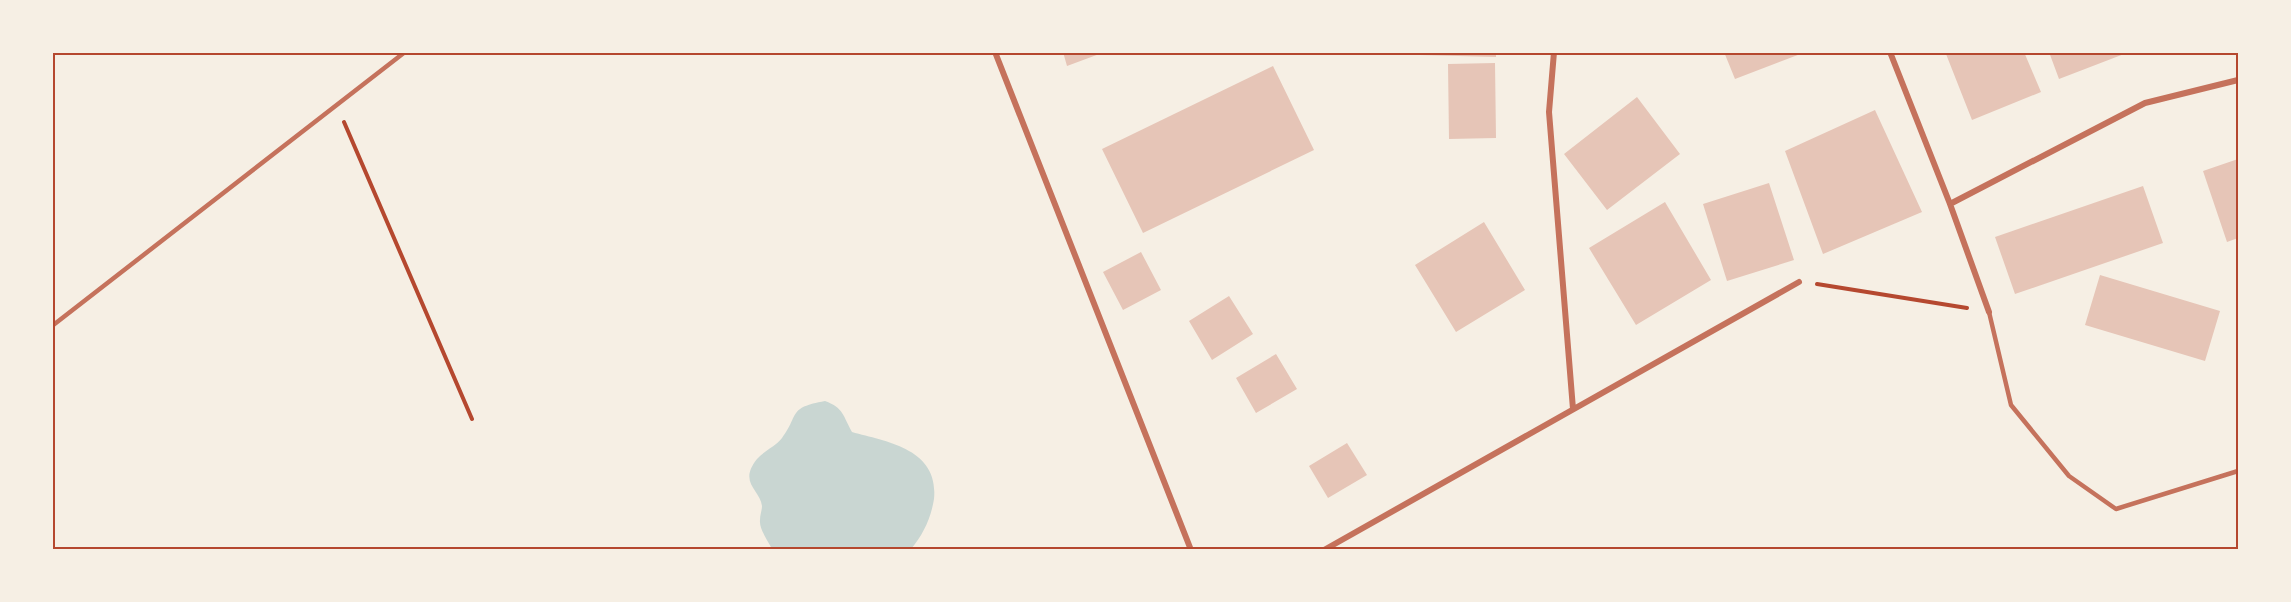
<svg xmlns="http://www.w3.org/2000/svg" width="2291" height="602" font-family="Mulish,sans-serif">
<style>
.water{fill:#c9d6d2}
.building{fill:#e6c5b7}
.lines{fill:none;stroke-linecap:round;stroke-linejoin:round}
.path{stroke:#b5482f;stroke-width:4}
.service{stroke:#c5725c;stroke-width:4.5}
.minor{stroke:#c5725c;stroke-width:6}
.neatline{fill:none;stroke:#b5482f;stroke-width:2}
</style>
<rect width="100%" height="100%" fill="#f6efe4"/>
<path class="water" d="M825,401c19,7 18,15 27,31 36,10 87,17 82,67 -3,19 -11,36 -23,50h-139c-4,-8 -13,-20 -12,-29 0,-5 2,-10 2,-14 -2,-17 -24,-23 -5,-47 7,-8 19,-13 25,-21 18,-24 5,-30 43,-37z"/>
<path class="building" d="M1063,52h39v1l-35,13z
M1420,52h76v5l-76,-2z
M1724,52h79v1l-68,26z
M1949,52h75l17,40 -69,28 -26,-66z
M2049,52h75v2l-65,25z
M1495,63l1,75 -47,1 -1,-75z
M1273,66l41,84 -171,83 -41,-84z
M1637,97l43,57 -73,56 -43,-56z
M1875,110l47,102 -99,42 -38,-103z
M2238,159v79l-11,4 -24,-71z
M1769,183l25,77 -67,21 -24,-77z
M2143,186l20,57 -148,51 -20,-57z
M1665,202l46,78 -75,45 -47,-77z
M1484,222l41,68 -69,42 -41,-67z
M1141,252l20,38 -38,20 -20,-38z
M2100,275l120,36 -15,50 -120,-36z
M1229,296l24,38 -41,26 -23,-39z
M1276,354l21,35 -41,24 -20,-35z
M1347,443l20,32 -39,23 -19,-32z"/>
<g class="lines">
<path class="path" d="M344,122l128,297
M1817,284l150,24"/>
<path class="service" d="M1989,312l22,93 58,71 47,33 122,-38
M52,326l353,-274"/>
<path class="minor" d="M995,52l196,498
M1554,52l-5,60 24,297
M1890,52l60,152 39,108
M1950,204l195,-101 93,-23
M1324,550l475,-268"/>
</g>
<rect width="2291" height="602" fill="none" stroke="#f6efe4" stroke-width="108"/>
<rect x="54" y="54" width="2183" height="494" class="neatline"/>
</svg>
